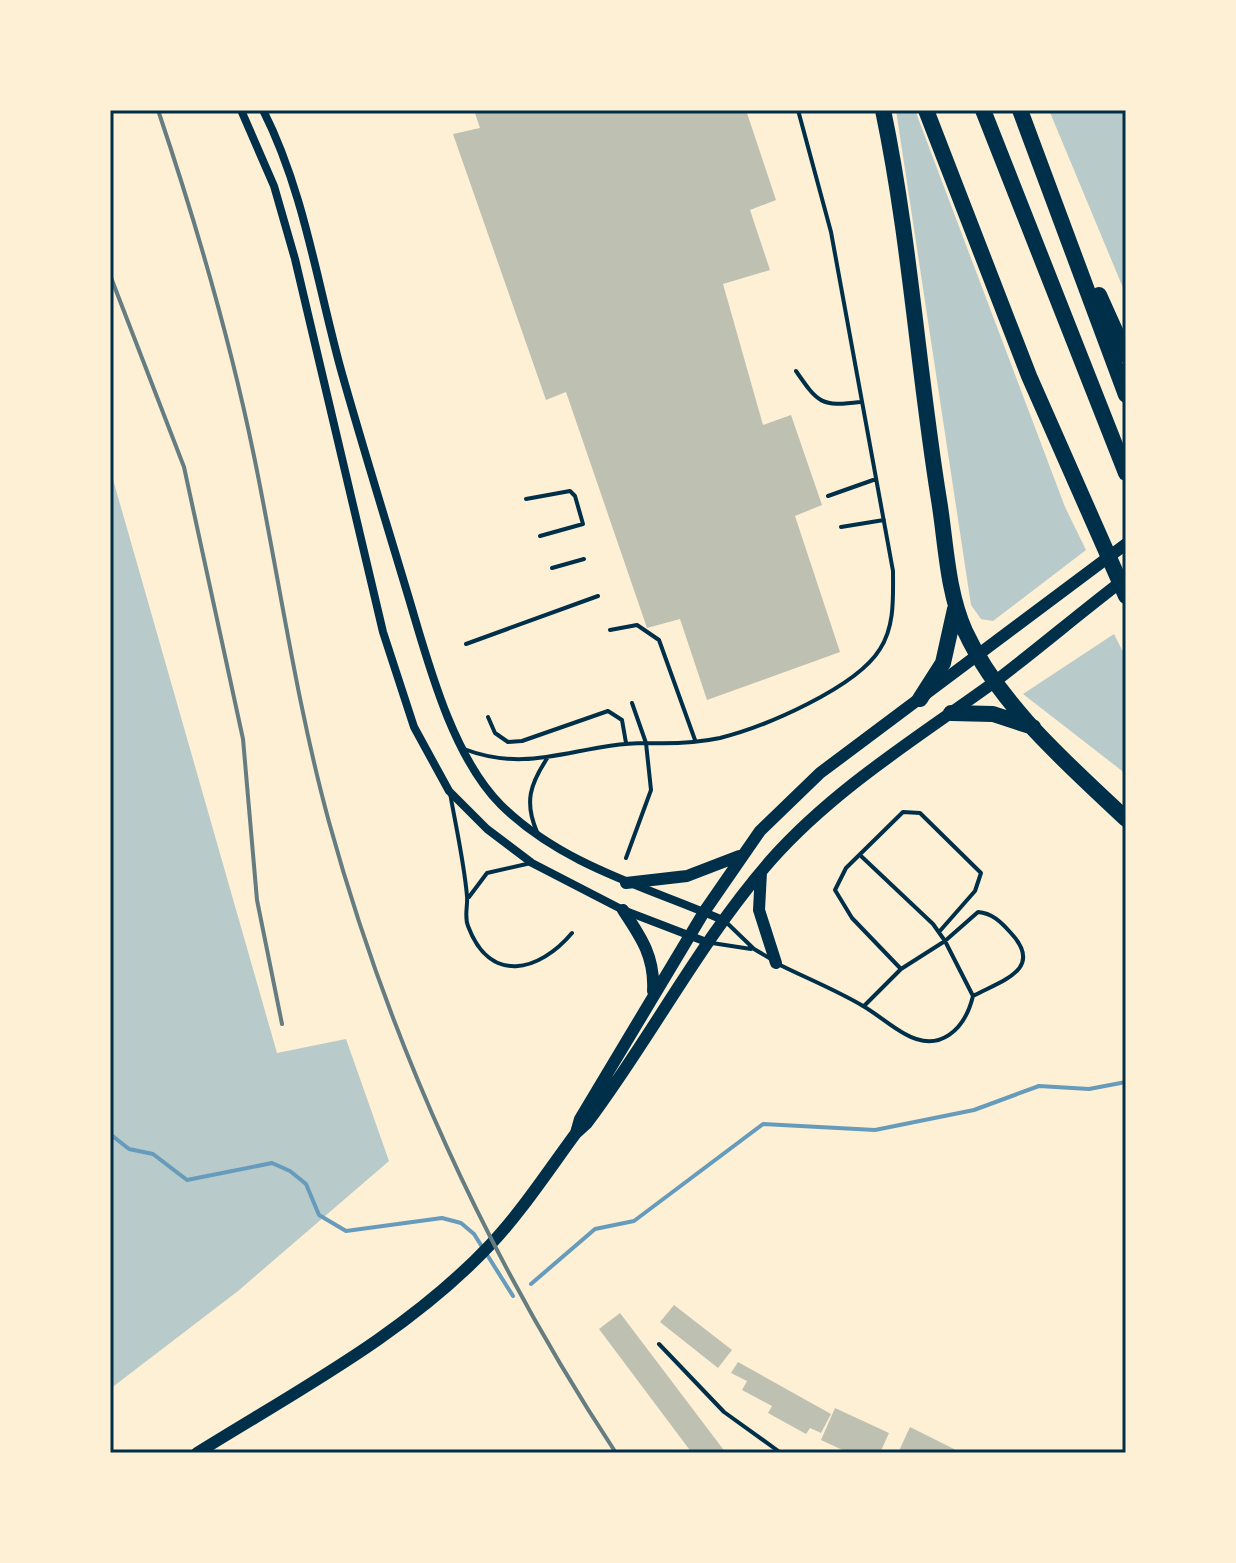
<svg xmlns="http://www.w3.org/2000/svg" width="1236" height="1563" font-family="'DM Sans',sans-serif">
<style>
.green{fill:#b9caca}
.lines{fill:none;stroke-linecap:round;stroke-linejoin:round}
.stream{stroke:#669bbc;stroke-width:4}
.building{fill:#bec0b2}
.service{stroke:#003049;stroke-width:4}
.minor{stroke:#003049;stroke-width:8}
.secondary{stroke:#003049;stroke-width:12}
.motorway{stroke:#003049;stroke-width:16}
.rail{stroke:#657d81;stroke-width:4}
.neatline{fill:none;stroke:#003049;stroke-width:3}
</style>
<rect width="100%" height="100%" fill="#fdf0d5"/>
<path class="green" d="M896,110h19l150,397 21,43 -93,71 -12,-2 -10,-14z
M1049,110h77v185z
M110,469l167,584 69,-14 43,122 -151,130 -128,98z
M1114,634l12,24v116l-103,-80z"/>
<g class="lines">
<path class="stream" d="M110,1134l19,15 24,5 34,26 85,-17 18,8 16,13 13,31 27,16 96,-13 19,5 13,11 39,62
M531,1284l64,-55 39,-8 129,-97 112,6 99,-20 65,-24 50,3 37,-7"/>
</g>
<path class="building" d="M474,110h272l30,90 -26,10 20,60 -47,14 40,141 28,-10 31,90 -27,11 45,136 -133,48 -27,-81 -33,9 -81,-236 -20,8 -93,-266 27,-6z
M674,1305l58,45 -14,18 -58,-46z
M620,1313l106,140h-34l-93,-124z
M738,1362l93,52 -10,19 -11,-5 -4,6 -38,-21 4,-7 -30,-16 5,-9 -16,-8z
M835,1408l54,25 -9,20h-31l-28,-13z
M910,1427l52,26h-64z"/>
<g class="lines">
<path class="service" d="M796,371c22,32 25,36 64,31
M828,496l48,-17
M526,499l44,-8 5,5 8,28 -43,12
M841,527l43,-7
M552,568l32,-9
M610,630l27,-5 22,15 36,100
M466,644l132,-48
M632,703l14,40c24,1 50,0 74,-5 44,-11 136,-50 160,-89 15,-23 13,-52 13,-78l-62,-339 -33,-122
M488,717l7,16 13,9 14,-1 86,-30 14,9 4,23
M464,749c68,26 114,-6 182,-6l5,47 -25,68
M450,793c6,34 14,69 17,103 1,10 -3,20 1,30 22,59 71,46 104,7
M537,832c-13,-30 -7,-48 11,-75
M861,856l72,68 12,17 33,-29c14,1 23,10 32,20 35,37 -7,48 -37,64
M469,897l18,-24 44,-10
M726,922l28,27 17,10
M712,943l39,6
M778,964c28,14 58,26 85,42 14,8 27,20 42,28 35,20 60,-5 68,-38l-28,-55 -44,28 -37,37
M901,969l-49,-51 -17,-28 11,-22 57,-56 17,1 61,60 -6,18 -36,41
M659,1344l65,68 57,41"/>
<path class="minor" d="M241,110l33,76 21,73 88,373 31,95 35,64 38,38 45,34 91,47 86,33
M263,110c41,81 54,173 78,260 22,78 46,155 69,232 19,64 43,155 91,203 62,61 146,82 224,116"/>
<path class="secondary" d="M761,872l-2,38 17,53
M626,883l61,-7 52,-20
M623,910c18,27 32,47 30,81
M576,1133l4,-14 124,-207 56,-81 60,-58 306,-229
M197,1453c101,-63 210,-120 293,-208 32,-34 58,-74 86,-112l11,-10c64,-85 113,-182 184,-263 63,-71 146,-122 222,-177 45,-34 88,-71 133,-105"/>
<path class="motorway" d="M883,110c27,129 35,261 56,390 7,43 8,91 26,131 34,74 103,133 161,188
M926,110l103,266 97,220
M983,110l143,363
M1020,110l106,285
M1099,295l27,60
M920,699l23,-36 12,-54
M951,713l42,1 40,13"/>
<path class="rail" d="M158,110c38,113 72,229 96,346 25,122 42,245 75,366 62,225 159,436 287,631
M110,275l74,192 59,272 14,161 25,124"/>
</g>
<rect width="1236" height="1563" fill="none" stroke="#fdf0d5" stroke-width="224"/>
<rect x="112" y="112" width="1012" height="1339" class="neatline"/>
</svg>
